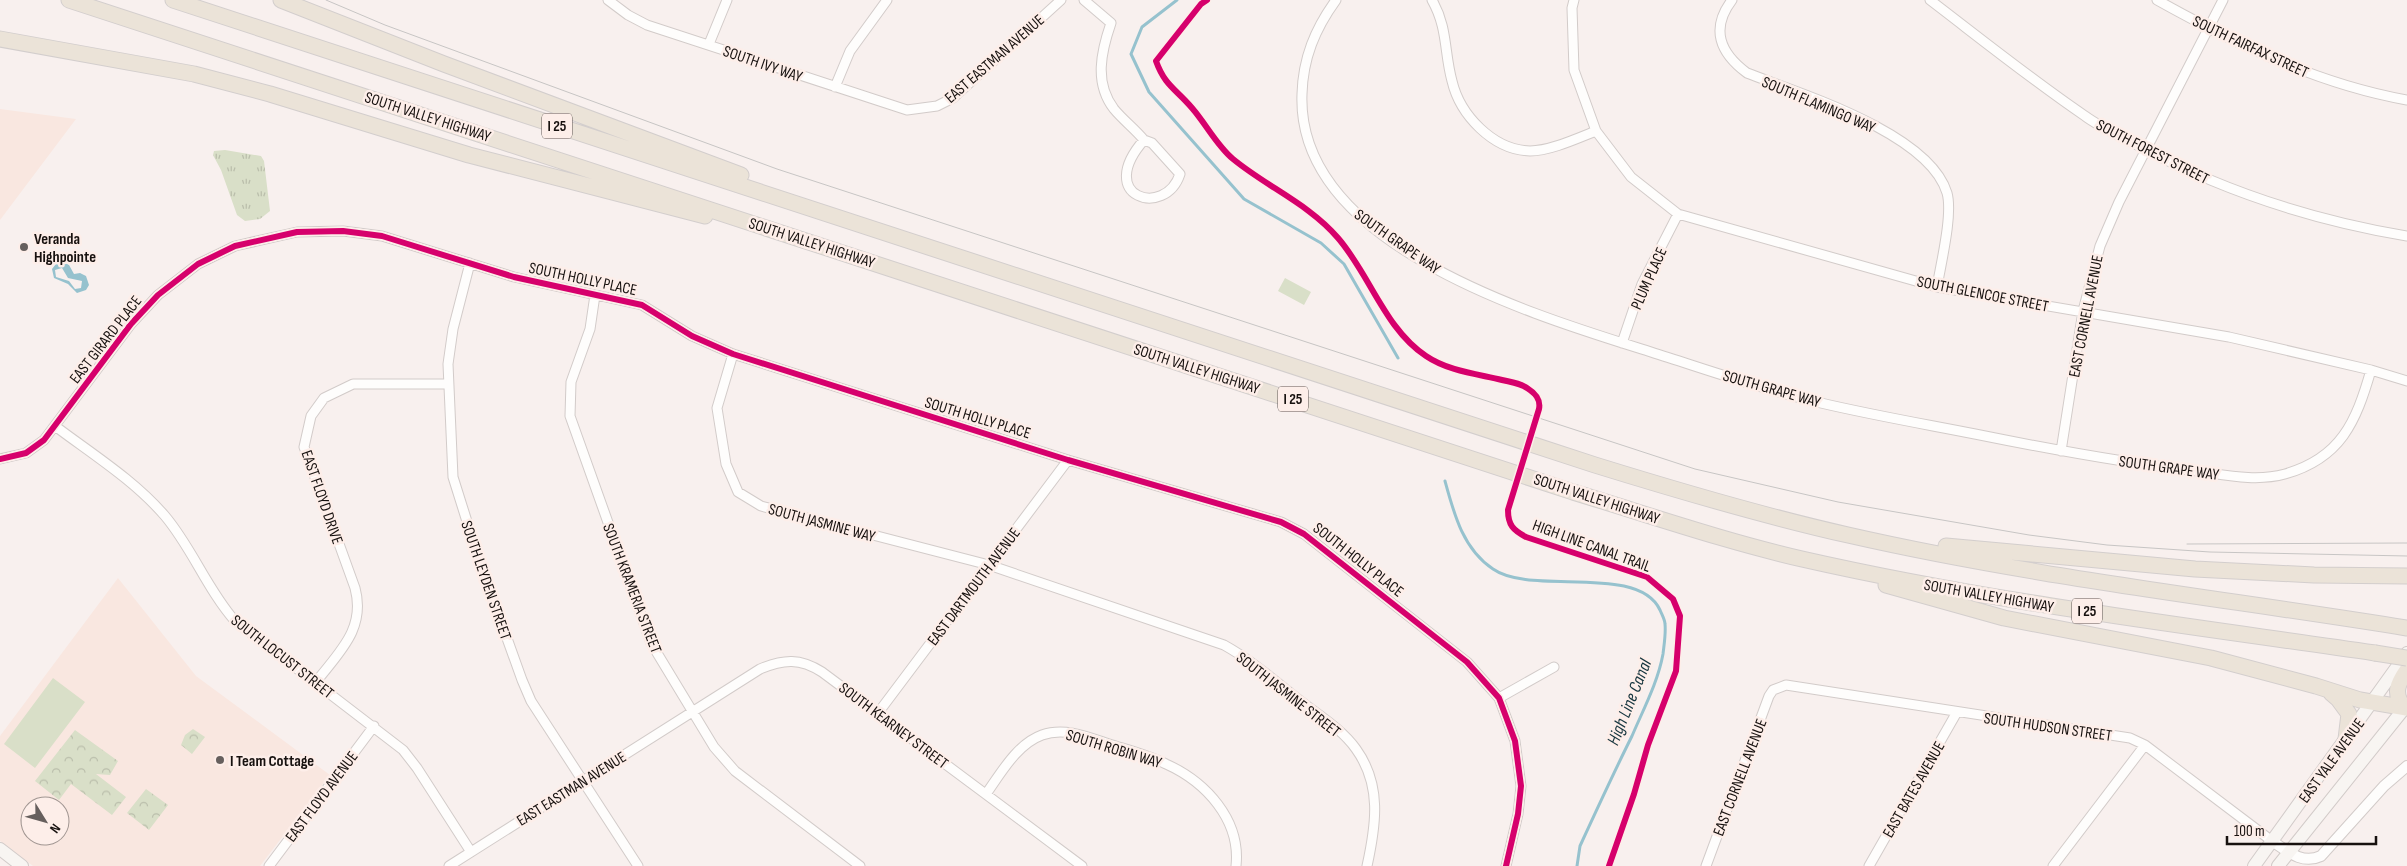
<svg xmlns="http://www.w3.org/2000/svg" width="2407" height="866" font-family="'Sofia Sans Condensed',sans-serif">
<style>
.built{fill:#f9e7e0;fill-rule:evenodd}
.grass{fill:url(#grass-tufts)}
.park{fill:url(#park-crowns)}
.garden{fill:#d9dfc8}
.water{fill:#96c2ce;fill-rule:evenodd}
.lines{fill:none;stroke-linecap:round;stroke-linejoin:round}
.stream{stroke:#96c2ce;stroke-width:3}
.minor-casing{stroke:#d2cbc9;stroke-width:11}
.tertiary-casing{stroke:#d2cbc9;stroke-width:12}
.secondary-casing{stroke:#d2cbc9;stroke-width:14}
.motorway-casing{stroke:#d3cecd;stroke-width:17}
.minor{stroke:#fefdfc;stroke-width:9}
.tertiary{stroke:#fefdfc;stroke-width:10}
.secondary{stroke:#f8f5f2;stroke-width:12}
.motorway{stroke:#ebe3d8;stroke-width:15}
.tram{stroke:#c7c5c4;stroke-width:1}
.motorway-bridge-casing{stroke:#d3cecd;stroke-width:17;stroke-linecap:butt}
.motorway-bridge{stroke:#ebe3d8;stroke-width:15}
.cycleway-casing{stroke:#fdeee9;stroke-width:9}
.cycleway{stroke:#d6006c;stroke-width:6}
.poi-dot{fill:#665f5d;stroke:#fdeee9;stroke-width:2}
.labels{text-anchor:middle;stroke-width:5;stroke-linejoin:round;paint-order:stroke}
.shield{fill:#fdeee9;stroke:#5c5350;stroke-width:1}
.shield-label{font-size:15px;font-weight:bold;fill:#17110f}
.street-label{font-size:16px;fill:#17110f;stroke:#fdeee9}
.poi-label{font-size:16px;font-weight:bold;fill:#17110f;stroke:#fdeee9;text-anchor:start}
.water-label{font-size:18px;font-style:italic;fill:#15353e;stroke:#fdeee9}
</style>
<defs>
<pattern id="grass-tufts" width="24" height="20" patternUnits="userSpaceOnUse" patternTransform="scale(1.25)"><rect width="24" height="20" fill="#d9dfc8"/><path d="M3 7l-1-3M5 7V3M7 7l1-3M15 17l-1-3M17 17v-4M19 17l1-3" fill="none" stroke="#babeab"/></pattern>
<pattern id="park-crowns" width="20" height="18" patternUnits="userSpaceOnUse" patternTransform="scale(1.25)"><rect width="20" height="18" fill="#d9dfc8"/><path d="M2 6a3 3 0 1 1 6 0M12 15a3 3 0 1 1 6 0" fill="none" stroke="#babeab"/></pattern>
</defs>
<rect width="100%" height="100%" fill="#f8f0ee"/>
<path class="built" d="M0,109l76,10 -76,101z
M118,578l78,98 134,99 -70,91h-227l-33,-25v-105zM30,806h30v30h-30z"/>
<path class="grass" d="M225,150l36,6 3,5 6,50 -10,8 -15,2 -8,-6 -16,-45 -8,-15 1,-4z"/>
<path class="park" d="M193,729l12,8 -13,17 -11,-9 4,-10z
M75,730l43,31 -8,14 -14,-1 30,23 -14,18 -41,-31 -12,16 -24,-19z
M146,789l22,16 -19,25 -22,-17z"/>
<path class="garden" d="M1285,278l26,14 -7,13 -26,-14z
M53,678l32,24 -50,66 -31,-24z"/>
<path class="water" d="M63,262l6,3 5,9 6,-1 6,3 3,9 -3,5 -9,3 -9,-9 -14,-6 -2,-9 4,-5zM62,268l6,10 14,3 -1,7 -6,1 -6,-8 -13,-4 -1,-7z"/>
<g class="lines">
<path class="stream" d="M1177,0l-35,27 -11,27 18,38 95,107 77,44 23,21 54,94
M1445,481c9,33 18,68 48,88 38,27 145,-6 167,41 2,5 5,10 5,14 1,10 -1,21 -2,30 -5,28 -20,56 -31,82 -18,36 -35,73 -52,110l-3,20"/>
<defs>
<path id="minor" d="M608,0l20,15 19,10 260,85 30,-4 16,-8 108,-98
M1084,0l27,23c-10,29 -17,60 3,86 9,11 21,20 30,31l8,3 28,31c-15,45 -86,23 -36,-34
M1336,0c-21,29 -33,58 -34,94 -6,152 235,222 349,258 57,18 113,38 170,51 51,12 103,21 154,31 74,15 148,29 222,37 29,4 59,11 88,3 56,-16 71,-52 86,-104
M1432,0c16,28 12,52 20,81 8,34 41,69 78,70 20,0 48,-13 66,-20l-22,-61 -2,-62 2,-8
M1732,0c-22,29 -12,53 15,73 54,21 182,60 200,120 6,21 -6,70 -10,94
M1930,0c51,39 102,80 155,116 15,11 33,19 50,28 85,46 176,76 272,92
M2157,0c79,44 160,84 250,100
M709,44l18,-44
M835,87l15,-36 37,-51
M1596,131l35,46 47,37 259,73 292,50 142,33 36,11
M470,263l-17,66 -5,35 5,113 28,89 41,114 9,21 107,165
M595,295l-5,34 -19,53 -1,34 81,227 63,104 21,24 125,95
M1622,343l20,-59 36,-70
M733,354l-16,54 9,56 12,28 23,14 228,59 235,80c27,15 50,35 74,54 19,15 44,30 58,50 26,36 20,76 11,117
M55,426c37,28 79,54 110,90 27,32 42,73 70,105l168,129 14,18 54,84
M2061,451l22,-140 17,-65 19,-44 104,-202
M0,459l26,-6 18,-13 87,-116 27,-29 40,-31 37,-18 62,-14 46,-1 39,5 132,41 128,28 50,31 41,18 335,106 213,62 23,12 163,128 32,36 16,43 6,45 -3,28 -12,52
M316,682c23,-30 50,-53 39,-94l-51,-141 7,-31 13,-18 29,-14h94
M1499,698l55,-31
M878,713l190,-253
M986,794c15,-21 31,-50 56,-59 23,-8 46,2 67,9 19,6 39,11 57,20 40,18 75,56 70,102
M269,866l105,-140
M449,866l311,-197c24,-10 40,-11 62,3l260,194
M1706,866l63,-170 4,-6 13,-5 344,53 15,7 127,96
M1869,866l88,-154
M2053,866l92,-121"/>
<path id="tertiary" d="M2272,841c15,10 30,24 49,15l63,-70 23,-20"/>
<path id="secondary" d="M0,849l22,17
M2254,866l153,-213
M2278,866l129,-161"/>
<path id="motorway" d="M69,0l1504,492c76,23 151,49 229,67 189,43 381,66 573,94
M173,0l1422,465c84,26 168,51 253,70 184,42 373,63 559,93
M281,0l163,64 297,111
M0,39l194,35 76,20 199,61 236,61
M1946,546l249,23 119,6 93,1
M1886,585l118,33 207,40 105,28 44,14 47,8
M2331,693l7,6 11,15 -3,25
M2405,708c-13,-14 -7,-25 2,-38"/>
</defs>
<use href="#minor" class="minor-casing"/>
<use href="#tertiary" class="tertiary-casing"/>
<use href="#secondary" class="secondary-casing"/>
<use href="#motorway" class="motorway-casing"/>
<use href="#minor" class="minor"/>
<use href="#tertiary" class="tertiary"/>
<use href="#secondary" class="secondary"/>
<use href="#motorway" class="motorway"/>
<path class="tram" d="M326,0l59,25 392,144 918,300 143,33 191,33 78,10 103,7 197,4
M2187,544l220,-1"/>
<defs>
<path id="motorway-bridge" d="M2375,653l32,5"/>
</defs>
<use href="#motorway-bridge" class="motorway-bridge-casing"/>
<use href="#motorway-bridge" class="motorway-bridge"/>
<defs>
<path id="cycleway" d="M1207,0l-6,4 -45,57c9,25 20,28 36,47 14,16 25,38 41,51 34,28 76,45 105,79 32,37 47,91 88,118 22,15 51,18 76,24 8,2 18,3 25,8 8,5 14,11 12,21l-31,101c0,15 5,20 18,27l121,40 26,22 7,17 -4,55 -28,74 -14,49 -25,72
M0,459l26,-6 18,-13 87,-116 27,-29 40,-31 37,-18 62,-14 46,-1 39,5 132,41 128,28 50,31 41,18 335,106 213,62 23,12 163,128 32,36 16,43 6,45 -3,28 -12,52"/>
</defs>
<use href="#cycleway" class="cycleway-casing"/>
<use href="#cycleway" class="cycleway"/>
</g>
<g class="poi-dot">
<circle cx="24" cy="247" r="5"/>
<circle cx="220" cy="760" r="5"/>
</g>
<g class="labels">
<g class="shield">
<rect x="542" y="113.5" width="30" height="25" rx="4"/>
<rect x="1278" y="386.5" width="30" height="25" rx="4"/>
<rect x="2072" y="598.5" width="30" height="25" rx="4"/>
</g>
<g class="shield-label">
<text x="557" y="131">I 25</text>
<text x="1293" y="404">I 25</text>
<text x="2087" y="616">I 25</text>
</g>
<g class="street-label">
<text transform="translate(2251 46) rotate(25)" y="6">SOUTH FAIRFAX STREET</text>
<text transform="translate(994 58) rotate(-41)" y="6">EAST EASTMAN AVENUE</text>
<text transform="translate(763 63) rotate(19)" y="6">SOUTH IVY WAY</text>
<text transform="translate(1819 104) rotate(23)" y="6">SOUTH FLAMINGO WAY</text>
<text transform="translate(428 116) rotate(18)" y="6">SOUTH VALLEY HIGHWAY</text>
<text transform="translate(2153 151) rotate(27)" y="6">SOUTH FOREST STREET</text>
<text transform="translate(1398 241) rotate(35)" y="6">SOUTH GRAPE WAY</text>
<text transform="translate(812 242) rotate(18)" y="6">SOUTH VALLEY HIGHWAY</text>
<text transform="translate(583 278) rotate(12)" y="6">SOUTH HOLLY PLACE</text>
<text transform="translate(1648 278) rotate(-66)" y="6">PLUM PLACE</text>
<text transform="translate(1983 293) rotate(11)" y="6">SOUTH GLENCOE STREET</text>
<text transform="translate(2085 316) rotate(-79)" y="6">EAST CORNELL AVENUE</text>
<text transform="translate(105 339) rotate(-52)" y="6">EAST GIRARD PLACE</text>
<text transform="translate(1197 368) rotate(18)" y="6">SOUTH VALLEY HIGHWAY</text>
<text transform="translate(1772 388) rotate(16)" y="6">SOUTH GRAPE WAY</text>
<text transform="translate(978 417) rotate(17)" y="6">SOUTH HOLLY PLACE</text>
<text transform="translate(2169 467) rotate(8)" y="6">SOUTH GRAPE WAY</text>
<text transform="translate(323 497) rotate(71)" y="6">EAST FLOYD DRIVE</text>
<text transform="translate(1597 498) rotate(18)" y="6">SOUTH VALLEY HIGHWAY</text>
<text transform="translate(822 522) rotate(15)" y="6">SOUTH JASMINE WAY</text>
<text transform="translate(1592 545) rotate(20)" y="6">HIGH LINE CANAL TRAIL</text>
<text transform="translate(1359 559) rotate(38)" y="6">SOUTH HOLLY PLACE</text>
<text transform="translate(487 580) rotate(71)" y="6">SOUTH LEYDEN STREET</text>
<text transform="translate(973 586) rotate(-53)" y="6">EAST DARTMOUTH AVENUE</text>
<text transform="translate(633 588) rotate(69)" y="6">SOUTH KRAMERIA STREET</text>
<text transform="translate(1989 595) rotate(10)" y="6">SOUTH VALLEY HIGHWAY</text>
<text transform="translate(283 656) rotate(38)" y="6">SOUTH LOCUST STREET</text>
<text transform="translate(1289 694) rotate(38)" y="6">SOUTH JASMINE STREET</text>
<text transform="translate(894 725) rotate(37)" y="6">SOUTH KEARNEY STREET</text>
<text transform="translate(2048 726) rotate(8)" y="6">SOUTH HUDSON STREET</text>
<text transform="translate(1114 748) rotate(17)" y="6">SOUTH ROBIN WAY</text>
<text transform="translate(2331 760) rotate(-54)" y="6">EAST YALE AVENUE</text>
<text transform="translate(1739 777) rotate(-69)" y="6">EAST CORNELL AVENUE</text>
<text transform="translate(571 788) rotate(-32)" y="6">EAST EASTMAN AVENUE</text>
<text transform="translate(1913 789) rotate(-60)" y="6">EAST BATES AVENUE</text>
<text transform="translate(321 796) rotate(-53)" y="6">EAST FLOYD AVENUE</text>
</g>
<g class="poi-label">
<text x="34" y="244">Veranda<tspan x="34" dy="18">Highpointe</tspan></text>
<text x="230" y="766">I Team Cottage</text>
</g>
<g class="water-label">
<text transform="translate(1629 702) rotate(-68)" y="6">High Line Canal</text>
</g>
</g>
<g transform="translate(45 821) rotate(127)"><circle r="24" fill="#fdeee9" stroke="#a19692"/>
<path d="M0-4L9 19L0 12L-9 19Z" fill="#665f5d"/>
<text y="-8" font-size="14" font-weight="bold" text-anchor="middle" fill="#17110f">N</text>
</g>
<path d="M2227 836v8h149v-8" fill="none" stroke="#17110f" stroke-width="2.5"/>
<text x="2234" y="836" font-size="15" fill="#17110f" stroke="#fdeee9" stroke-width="4" paint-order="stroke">100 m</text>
</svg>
